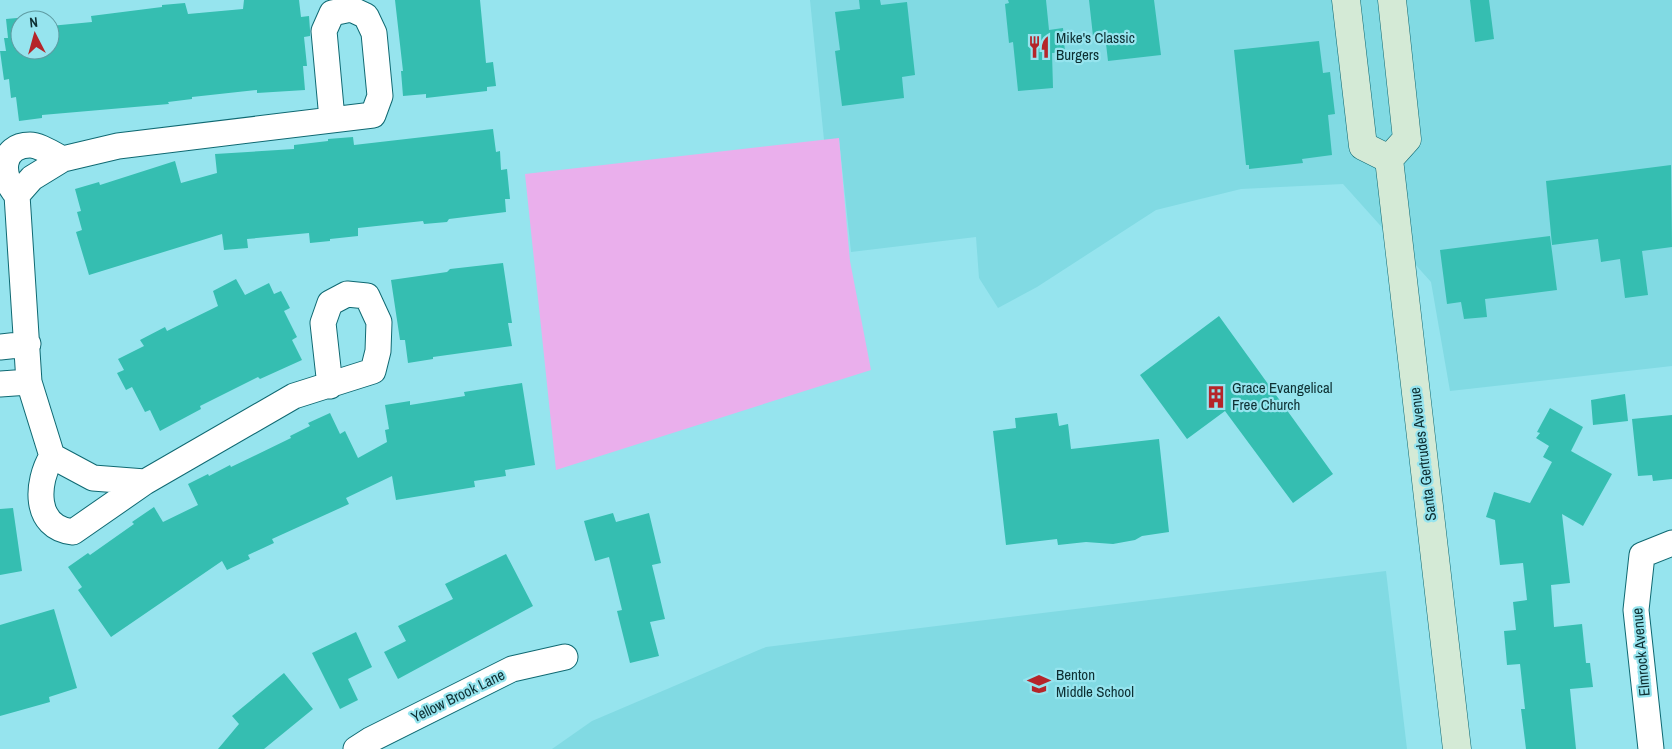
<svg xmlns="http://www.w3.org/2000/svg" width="1672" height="749" font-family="'Archivo Narrow',sans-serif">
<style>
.built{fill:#81dae3}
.green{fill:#eaafec}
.building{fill:#35beb1}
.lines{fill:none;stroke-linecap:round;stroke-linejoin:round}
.street-casing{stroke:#0f6972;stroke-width:27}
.secondary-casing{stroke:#0f6972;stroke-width:29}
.street{stroke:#fff;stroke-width:25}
.secondary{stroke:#d4ead6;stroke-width:28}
.labels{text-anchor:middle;stroke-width:4.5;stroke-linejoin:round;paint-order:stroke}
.poi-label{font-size:15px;fill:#0d2f32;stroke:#96e4ee;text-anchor:start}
.street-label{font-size:15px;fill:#0d2f32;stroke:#96e4ee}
</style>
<rect width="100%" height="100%" fill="#96e4ee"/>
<path class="built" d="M810,0h862v366l-222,25 -19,-109 -88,-98 -102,5 -85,21 -119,77 -39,21 -19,-30 -3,-41 -125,15 -12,-113 -15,1z
M1386,571l21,178h-855l40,-28 174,-74z"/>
<path class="green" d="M839,138l11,123 21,109 -315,100 -31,-296z"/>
<path class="building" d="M244,0h55l2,17 8,-1 1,14v6l-6,1 3,29h-4l2,24 -48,3v-3l-65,7v2l-24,3 1,2 -127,11v3l-23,3 -3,-24 -5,1 -2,-19 -5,1 -4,-29h6l-2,-13h4l-2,-19 22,-2 1,3h-9v30h30v-24l42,-4 -1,-6 71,-9v-2l23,-2 3,11 55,-5z
M395,0h85l6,63 7,-1 3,24 -9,1v4l-61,7v-4l-23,2 -2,-25h2z
M859,0h21l1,5 26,-3 8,73 -13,2 2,21 -62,8 -7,-55 5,-1 -5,-38 25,-3z
M1008,0h38l3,30 14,-2 2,24 -13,1 1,35 -35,3 -5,-49 -4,1 -4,-39 4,-1z
M1089,0h65l7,55 -53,6 -3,-26 -12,1z
M1470,0h19l5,39 -19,3z
M1319,41l4,32 7,-1 5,42 -7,1 4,40 -30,4 1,4 -54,6v-4h-3l-12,-115z
M493,129l3,23 4,-1 1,19 6,-1 3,30h-5l1,13 -57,7 -2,3 -23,2 -1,-3 -65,7v8l-28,3v2l-20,2 -1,-10 -62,6 1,9 -24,2 -2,-16 -133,41 -13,-43 6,-2 -5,-18 4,-1 -6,-22 24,-7 1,3 75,-24 6,22 36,-10 -2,-19 79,-5v-4l34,-4v-2l25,-2 1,8z
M1671,165l1,82 -30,4 6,44 -23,3 -5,-39 -19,3 -3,-23 -46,6 -6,-64z
M1550,236l7,54 -72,9 2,18 -23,2 -3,-17 -14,2 -7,-54z
M503,263l9,60h-4l4,23 -79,11v2l-25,4 -3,-23h-5l-9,-60 56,-8 3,-3z
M236,279l9,16 24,-12 5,11 7,-3 9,17 -6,3 13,26 -5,3 10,20 -42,19 -2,-2 -58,29 1,3 -41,22 -10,-21 -5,2 -13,-25 -6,3 -9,-17 7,-3 -6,-11 26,-13 -4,-6 25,-13 2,4 51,-25 -5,-15z
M1219,316l114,158 -40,29 -68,-92 -38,28 -47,-64z
M522,383l13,82 -30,5 1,6 -32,5 1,6 -79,13 -4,-24 -46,22 3,6 -77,35 2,4 -26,12 2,4 -23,11 -5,-9 -111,76 -33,-47 4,-3 -14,-20 20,-14 2,2 44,-31 -2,-2 22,-15 9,15 35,-17 -10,-21 20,-10 1,2 21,-11 1,2 60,-29 -1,-2 20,-10 -2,-3 22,-10 10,21 5,-3 13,27 29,-16 -2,-12 4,-1 -4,-24 25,-4v4l55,-9 -1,-4z
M1625,394l3,27 -35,4 -2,-25z
M1550,408l33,19 -12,24 41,23 -29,52 -21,-12 8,69 -19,2 3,42 28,-3 4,39h4l3,24 -23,2 6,60h-50l-5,-40h4l-5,-45 -13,1 -3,-34 12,-1 -3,-28 14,-2 -4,-37 -23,2 -5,-45 -9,-3 8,-25 36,11 22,-41 -9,-5 6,-11 -13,-8 4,-5 -3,-1z
M1057,413l2,13 9,-2 3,25 88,-10 10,93 -27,4 -7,4 -22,4 -27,-2 -28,3 -1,-6 -51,6 -13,-114 23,-3 -1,-10z
M1672,415v64l-19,2 -1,-6 -14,1 -6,-57z
M13,508l9,63 -22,4v-66z
M613,513l3,9 33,-9 12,50 -9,2 13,54 -15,3 9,34 -29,7 -13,-52 5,-1 -13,-53 -14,4 -11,-40z
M506,554l27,52 -135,73 -14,-27 22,-11 -8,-15 55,-27 -8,-15z
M54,609l23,79 -28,9 1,5 -50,14v-91z
M356,632l16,35 -24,12 10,21 -18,9 -28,-56z
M284,673l29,36 -49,40h-46l21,-25 -7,-8z"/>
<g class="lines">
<defs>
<path id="street" d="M17,195c-17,-18 -17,-50 13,-50 10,0 24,10 33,14
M0,347l28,-3
M0,384l29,-2
M52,456c-16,26 -19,72 21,76l72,-50 149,-86 79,-25 5,-20 1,-29 -12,-26 -20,-2 -17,9 -7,20 7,63
M145,482l-52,-4 -41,-22 -23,-74 -12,-187 15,-17 31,-19 55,-13 255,-31 7,-19 -6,-63 -8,-17 -15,-7 -19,4 -8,18 8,88
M356,749l14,-9 142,-71 53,-12
M1651,749l-15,-139 6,-55 30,-12"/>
<path id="secondary" d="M1346,0l17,146 26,13
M1389,159l68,590
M1389,159l18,-20 -15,-139"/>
</defs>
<use href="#street" class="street-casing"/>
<use href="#secondary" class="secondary-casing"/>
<use href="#street" class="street"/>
<use href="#secondary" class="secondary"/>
</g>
<defs>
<symbol id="restaurant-bare" viewBox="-9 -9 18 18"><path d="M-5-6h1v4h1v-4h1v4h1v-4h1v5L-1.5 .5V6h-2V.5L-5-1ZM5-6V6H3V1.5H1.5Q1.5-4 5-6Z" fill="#b52529" stroke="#96e4ee" stroke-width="2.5" paint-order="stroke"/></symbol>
<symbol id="building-bare" viewBox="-9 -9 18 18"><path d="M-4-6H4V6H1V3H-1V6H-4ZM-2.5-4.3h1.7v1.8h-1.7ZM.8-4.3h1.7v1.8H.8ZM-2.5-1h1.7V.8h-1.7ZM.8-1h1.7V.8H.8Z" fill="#b52529" stroke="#96e4ee" stroke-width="2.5" paint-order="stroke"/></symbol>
<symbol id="school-bare" viewBox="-9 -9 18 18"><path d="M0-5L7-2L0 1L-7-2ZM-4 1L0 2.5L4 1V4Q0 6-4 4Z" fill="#b52529" stroke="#96e4ee" stroke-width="2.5" paint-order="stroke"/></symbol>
</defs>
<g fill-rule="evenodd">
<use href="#restaurant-bare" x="1023" y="31" width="32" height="32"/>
<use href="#building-bare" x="1200" y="381" width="32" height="32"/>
<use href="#school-bare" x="1023" y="668" width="32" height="32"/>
</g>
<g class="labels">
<g class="poi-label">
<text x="1056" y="43">Mike's Classic<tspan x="1056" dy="17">Burgers</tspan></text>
<text x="1232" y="393">Grace Evangelical<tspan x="1232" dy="17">Free Church</tspan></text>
<text x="1056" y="680">Benton<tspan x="1056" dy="17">Middle School</tspan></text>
</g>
<g class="street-label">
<text transform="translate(1423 454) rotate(-97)" y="5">Santa Gertrudes Avenue</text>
<text transform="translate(1641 652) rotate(-95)" y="5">Elmrock Avenue</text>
<text transform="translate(458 696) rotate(-26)" y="5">Yellow Brook Lane</text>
</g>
</g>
<g transform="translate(35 35) rotate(354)"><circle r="24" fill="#96e4ee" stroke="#5f9ca3"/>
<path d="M0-4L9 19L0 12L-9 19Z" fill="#b52529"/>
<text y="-8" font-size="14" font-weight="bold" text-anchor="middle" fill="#0d2f32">N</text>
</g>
</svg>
